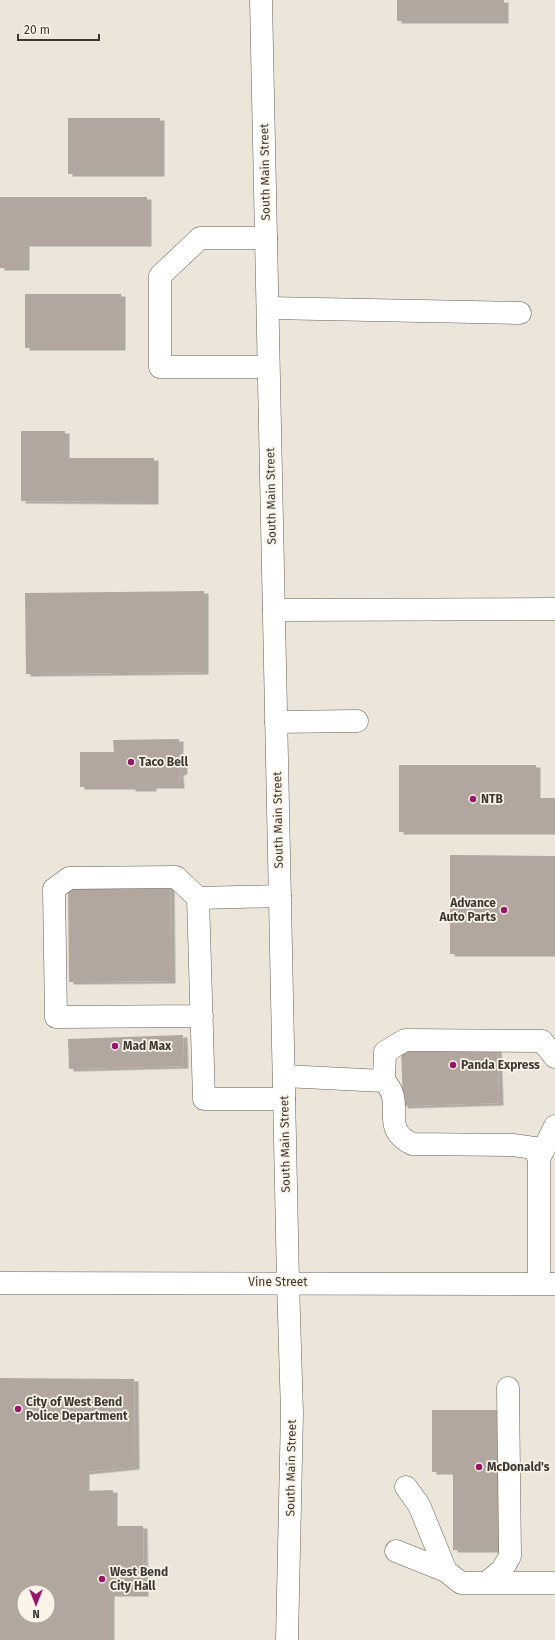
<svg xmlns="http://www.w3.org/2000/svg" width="555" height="1640" font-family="'Fira Sans',sans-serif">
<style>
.building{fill:#b2a79f;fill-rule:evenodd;filter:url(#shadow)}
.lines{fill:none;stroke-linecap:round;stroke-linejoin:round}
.minor-casing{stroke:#655f55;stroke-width:23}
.major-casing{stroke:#655f55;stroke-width:23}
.minor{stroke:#fff;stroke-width:22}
.major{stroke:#fff;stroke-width:22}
.poi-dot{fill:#991569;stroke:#faf3e7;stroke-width:1.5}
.labels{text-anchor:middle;stroke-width:3.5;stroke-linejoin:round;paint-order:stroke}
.street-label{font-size:12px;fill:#3b3833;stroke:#faf3e7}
.poi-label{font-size:12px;font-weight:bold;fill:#3b3833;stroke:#faf3e7;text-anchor:start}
</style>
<defs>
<filter id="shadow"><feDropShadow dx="4.5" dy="2.5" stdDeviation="0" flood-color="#0004"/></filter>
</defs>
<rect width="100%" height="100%" fill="#ece5da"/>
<path class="building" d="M397,0h107v21h-107z
M68,118h92v56h-92z
M0,197h147v47h-122v24h-25z
M25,294h96v54h-96z
M21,431h44v27h89v44l-133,-1z
M204,591v81l-178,2 -1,-81z
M179,739v13h3l1,20 -4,1 1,13h-28v3h-21v-2h-51v-35h34l-1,-12z
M399,765h137v33h19v34h-156z
M450,855l105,1v98h-105z
M170,884l1,97 -102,1 -1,-97z
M183,1035l1,31 -115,3 -1,-30z
M497,1044l2,59 -96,3 -2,-58z
M0,1378l134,1 1,88 -50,5v19l28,-1v36h30l1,68h-34v46h-110zM24,1592h24v24h-24z
M432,1410h76v140h-55v-78h-21z"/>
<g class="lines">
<defs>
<path id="minor" d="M266,238h-66l-40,38v91h108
M268,308l252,5
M274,610l281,-1
M276,722l81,-1
M280,896l-82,2 6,201h80
M198,898l-22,-21 -107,1 -15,11 2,128 146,-1
M284,1076l100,5c23,23 -6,46 28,63l101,1 21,3 5,11v125
M384,1081l1,-29 20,-12 137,1 13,16
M539,1159l16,-33
M0,1283l555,1
M406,1487l13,18 27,66 15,12h92
M396,1551l50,20
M486,1583l16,-13 8,-14 -2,-168"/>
<path id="major" d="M261,0l27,1282 4,131 -5,227"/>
</defs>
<use href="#minor" class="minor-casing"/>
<use href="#major" class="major-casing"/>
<use href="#minor" class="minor"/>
<use href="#major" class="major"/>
</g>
<g class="poi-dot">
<circle cx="131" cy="762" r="4"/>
<circle cx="473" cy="799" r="4"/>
<circle cx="504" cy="910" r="4"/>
<circle cx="115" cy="1046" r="4"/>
<circle cx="453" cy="1065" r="4"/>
<circle cx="18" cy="1409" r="4"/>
<circle cx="479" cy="1467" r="4"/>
<circle cx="102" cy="1579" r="4"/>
</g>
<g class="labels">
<g class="street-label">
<text transform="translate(265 172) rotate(-91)" y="4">South Main Street</text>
<text transform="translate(271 496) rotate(-91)" y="4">South Main Street</text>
<text transform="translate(278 820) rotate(-91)" y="4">South Main Street</text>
<text transform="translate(285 1144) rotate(-91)" y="4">South Main Street</text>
<text x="278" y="1286">Vine Street</text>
<text transform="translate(291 1468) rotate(-89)" y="4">South Main Street</text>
</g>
<g class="poi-label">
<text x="139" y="766">Taco Bell</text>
<text x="481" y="803">NTB</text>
<text x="496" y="907" text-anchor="end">Advance<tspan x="496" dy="14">Auto Parts</tspan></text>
<text x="123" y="1050">Mad Max</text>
<text x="461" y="1069">Panda Express</text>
<text x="26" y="1406">City of West Bend<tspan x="26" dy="14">Police Department</tspan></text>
<text x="487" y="1471">McDonald's</text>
<text x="110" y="1576">West Bend<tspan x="110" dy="14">City Hall</tspan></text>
</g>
</g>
<g transform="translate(36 1604) rotate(180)"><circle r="19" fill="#faf3e7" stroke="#aea89f"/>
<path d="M0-3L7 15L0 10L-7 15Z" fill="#991569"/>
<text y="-6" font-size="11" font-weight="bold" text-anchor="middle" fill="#3b3833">N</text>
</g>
<path d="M18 34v6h81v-6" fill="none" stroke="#3b3833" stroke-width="2"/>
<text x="24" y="34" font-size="12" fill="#3b3833" stroke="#faf3e7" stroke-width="3" paint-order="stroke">20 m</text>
</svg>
